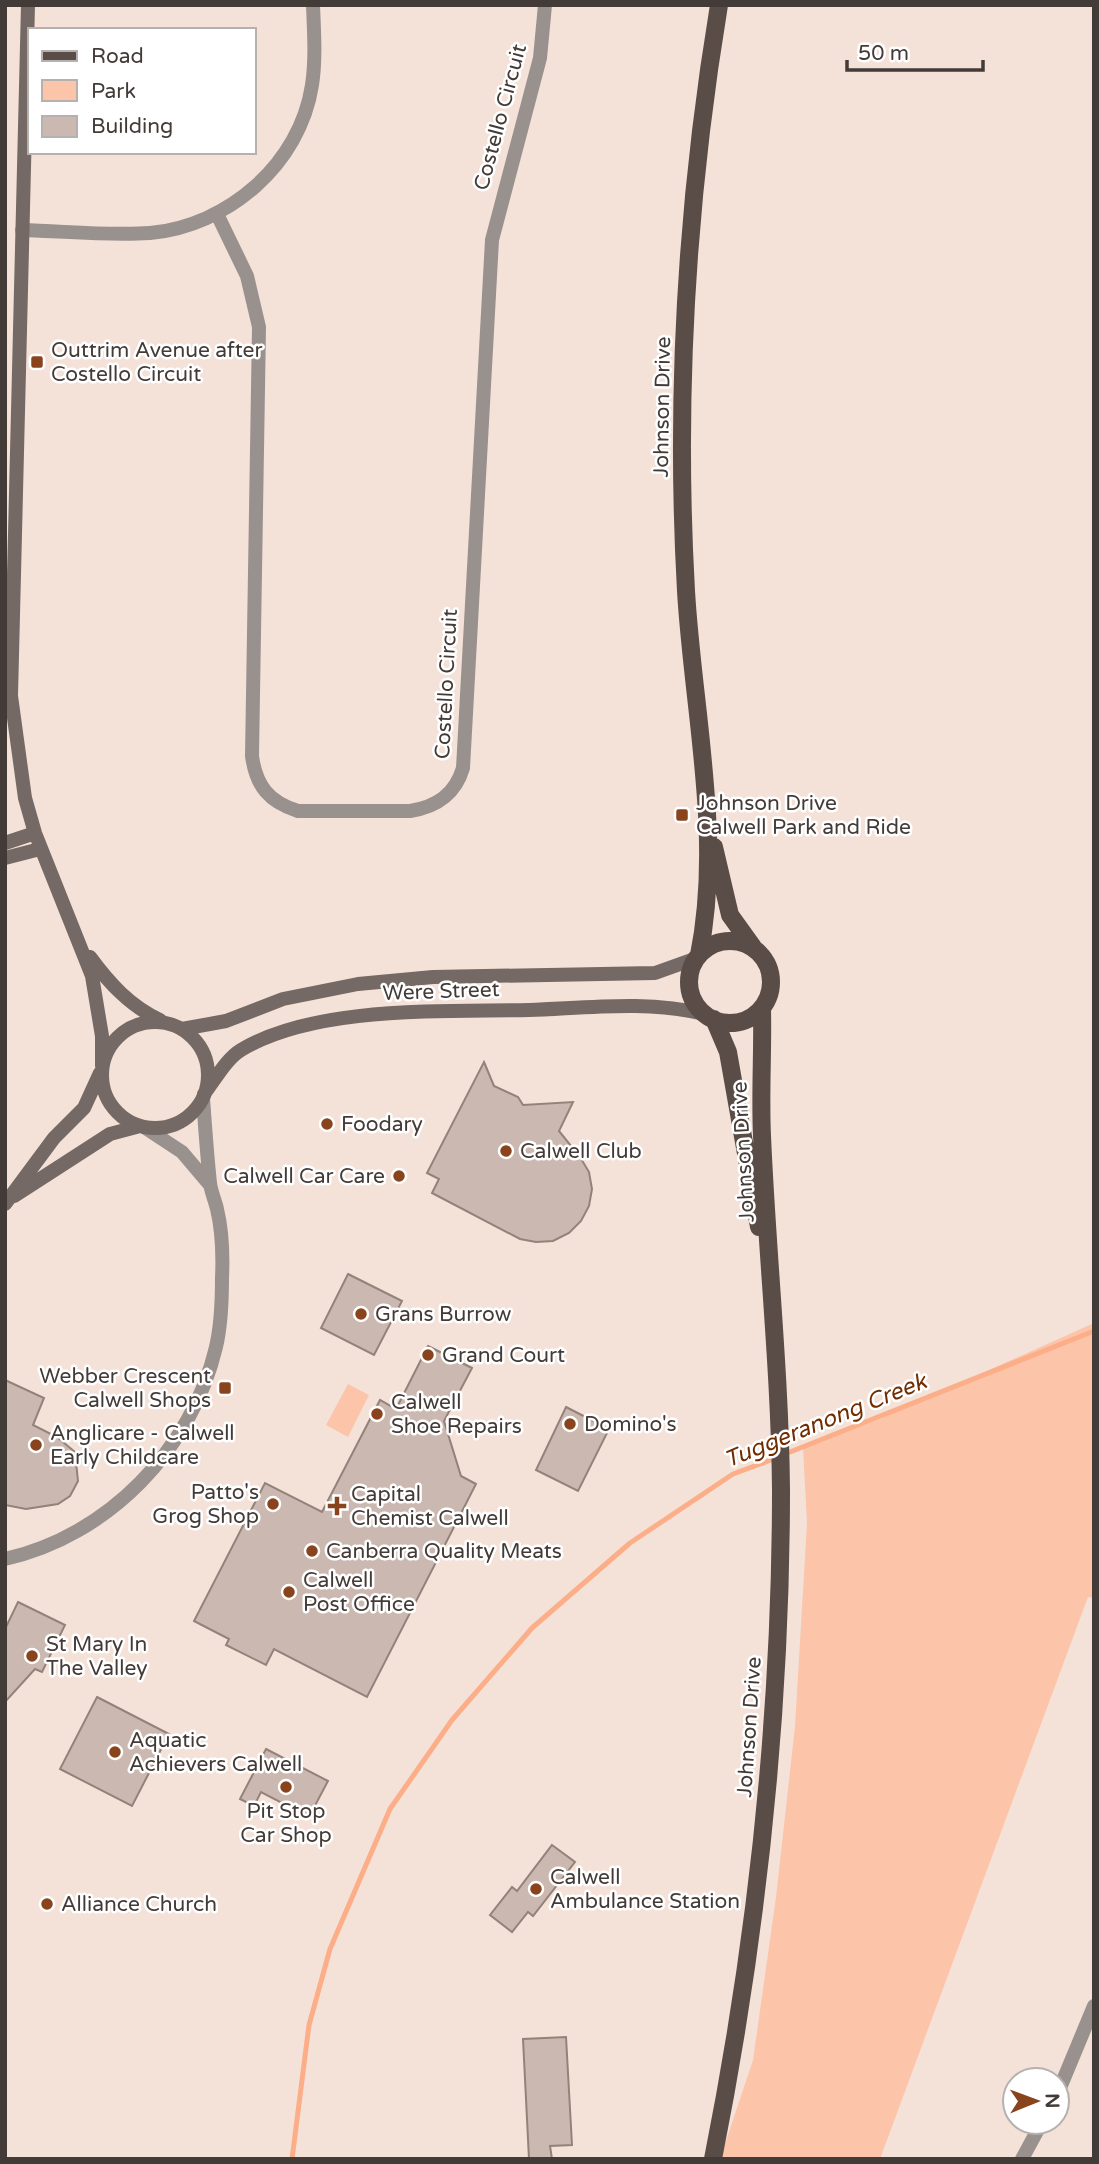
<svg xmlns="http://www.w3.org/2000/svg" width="1099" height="2164" font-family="'Varela Round',sans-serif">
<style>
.green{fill:#fcc5aa}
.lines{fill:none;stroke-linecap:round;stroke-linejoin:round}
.stream{stroke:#fcae88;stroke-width:5}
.building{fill:#cbb9b1;stroke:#93827a;stroke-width:2}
.street{stroke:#99918e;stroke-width:14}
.secondary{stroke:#746964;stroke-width:14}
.primary{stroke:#5a4d47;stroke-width:18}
.poi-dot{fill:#89441d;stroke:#fff;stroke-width:2.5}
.labels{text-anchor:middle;stroke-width:5;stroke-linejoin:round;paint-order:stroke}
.street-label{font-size:21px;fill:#433b38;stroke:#fff}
.poi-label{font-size:21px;fill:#433b38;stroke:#fff;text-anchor:start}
.water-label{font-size:23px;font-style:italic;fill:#712d00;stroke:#fff}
</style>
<rect width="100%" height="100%" fill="#f4e2d9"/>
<path class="green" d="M1094,1323v275l-6,-1 -208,562h-160l33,-99 23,-163 19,-171 12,-203 -4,-75 77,-29z
M348,1384l21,11 -21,42 -22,-12z"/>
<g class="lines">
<path class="stream" d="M785,1454l309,-123
M292,2159l17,-134 21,-76 60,-140 62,-89 80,-92 98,-85 103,-69 43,-16"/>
</g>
<path class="building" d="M484,1062l10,24 24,11 5,8 50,-3 -14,29 21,26 9,15 3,17 -3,17 -8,15 -12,12 -16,8 -17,1 -16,-3 -88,-46 7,-14 -12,-6z
M348,1274l54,27 -28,54 -53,-27z
M428,1346l44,22 -28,53 17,55 15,8 -109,213 -93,-48 -8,16 -40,-20 3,-6 -35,-18 71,-138 57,29 58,-112 16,9z
M5,1380l39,18 -11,27 24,12 18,15 3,29 -8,15 -12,8 -32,5 -21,-4z
M566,1407l43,22 -31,62 -42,-21z
M18,1602l47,23 -23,47 -7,-3 -30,33v-73z
M97,1697l72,37 -37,72 -72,-37z
M266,1749l62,32 -19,36 -48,-25 -7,14 -14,-7z
M552,1845l23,17 -42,54 -5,-4 -16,20 -22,-17 22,-28 5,4z
M566,2037l6,108 -22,1 2,13h-23l-6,-120z"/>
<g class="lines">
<path class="street" d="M217,214l30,62 12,51 -7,429c4,30 17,46 46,55h112c26,-4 45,-16 53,-43l29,-528 48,-182 5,-53
M22,230c42,1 86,6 128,3 78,-7 150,-69 162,-148 4,-26 2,-53 1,-80
M144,1127l38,25 28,33
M5,1559c103,-23 187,-110 211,-212 5,-21 6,-47 6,-69 1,-22 0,-48 -5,-69 -2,-9 -6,-17 -7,-26 -3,-28 -5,-57 -7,-85
M1057,2095l37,-89
M1022,2159l20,-37"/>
<path class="secondary" d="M28,5l-17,691 14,102 10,35 57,143 10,60v30
M5,843l30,-10
M5,858l35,-9
M90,957c19,26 40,49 70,63
M102 1075a53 53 0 1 1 106 0a53 53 0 1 1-106 0Z
M182,1029l44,-8 57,-22 75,-15 75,-7 222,-4 42,-15
M204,1094c11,-14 22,-35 37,-44 75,-45 204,-38 288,-40 57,-2 119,-10 175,4
M14,1196l96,-62 30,-8
M5,1204l49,-66 30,-30 16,-35"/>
<path class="primary" d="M714,847l16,68 23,32
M689 982a41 41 0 1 1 82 0a41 41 0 1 1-82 0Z
M699,955c24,-119 -6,-244 -13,-364 -11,-195 1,-393 33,-586
M714,1019l14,33 31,175
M713,2159c44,-221 68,-444 68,-669 -1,-118 -14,-236 -19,-354 -2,-42 1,-85 0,-127"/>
</g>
<g class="poi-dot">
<rect x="30" y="355" width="14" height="14" rx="3.5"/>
<rect x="675" y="808" width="14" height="14" rx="3.5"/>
<circle cx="327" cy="1124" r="7"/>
<circle cx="506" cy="1151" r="7"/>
<circle cx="399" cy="1176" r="7"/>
<circle cx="361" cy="1314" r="7"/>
<circle cx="428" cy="1355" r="7"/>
<rect x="218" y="1381" width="14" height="14" rx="3.5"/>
<circle cx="377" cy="1414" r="7"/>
<circle cx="570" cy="1424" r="7"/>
<circle cx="36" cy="1445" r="7"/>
<circle cx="273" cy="1504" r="7"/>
<path d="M333.5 1495.5h7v7h7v7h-7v7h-7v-7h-7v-7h7z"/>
<circle cx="312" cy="1551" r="7"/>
<circle cx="289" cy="1592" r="7"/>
<circle cx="32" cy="1656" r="7"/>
<circle cx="115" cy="1752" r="7"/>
<circle cx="286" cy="1787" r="7"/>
<circle cx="536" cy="1889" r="7"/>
<circle cx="47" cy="1904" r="7"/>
</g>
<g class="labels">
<g class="street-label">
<text transform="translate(500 117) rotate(-75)" y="7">Costello Circuit</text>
<text transform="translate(662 407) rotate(-89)" y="7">Johnson Drive</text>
<text transform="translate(446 684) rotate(-87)" y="7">Costello Circuit</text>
<text transform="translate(441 991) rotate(-2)" y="7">Were Street</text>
<text transform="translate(743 1152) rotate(-93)" y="7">Johnson Drive</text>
<text transform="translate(749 1727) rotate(-86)" y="7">Johnson Drive</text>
</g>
<g class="poi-label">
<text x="51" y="357">Outtrim Avenue after<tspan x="51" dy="24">Costello Circuit</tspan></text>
<text x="696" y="810">Johnson Drive<tspan x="696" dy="24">Calwell Park and Ride</tspan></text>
<text x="341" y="1131">Foodary</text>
<text x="520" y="1158">Calwell Club</text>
<text x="385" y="1183" text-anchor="end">Calwell Car Care</text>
<text x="375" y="1321">Grans Burrow</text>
<text x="442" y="1362">Grand Court</text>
<text x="211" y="1383" text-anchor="end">Webber Crescent<tspan x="211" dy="24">Calwell Shops</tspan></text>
<text x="391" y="1409">Calwell<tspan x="391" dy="24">Shoe Repairs</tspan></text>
<text x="584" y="1431">Domino's</text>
<text x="50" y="1440">Anglicare - Calwell<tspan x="50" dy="24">Early Childcare</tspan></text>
<text x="259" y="1499" text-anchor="end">Patto's<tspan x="259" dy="24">Grog Shop</tspan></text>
<text x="351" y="1501">Capital<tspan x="351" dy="24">Chemist Calwell</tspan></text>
<text x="326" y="1558">Canberra Quality Meats</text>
<text x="303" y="1587">Calwell<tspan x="303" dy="24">Post Office</tspan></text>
<text x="46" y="1651">St Mary In<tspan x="46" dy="24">The Valley</tspan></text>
<text x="129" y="1747">Aquatic<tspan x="129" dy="24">Achievers Calwell</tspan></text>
<text x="286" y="1818" text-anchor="middle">Pit Stop<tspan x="286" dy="24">Car Shop</tspan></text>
<text x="550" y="1884">Calwell<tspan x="550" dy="24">Ambulance Station</tspan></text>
<text x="61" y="1911">Alliance Church</text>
</g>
<g class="water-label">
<text transform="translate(825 1420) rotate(-22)" y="8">Tuggeranong Creek</text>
</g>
</g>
<rect width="1099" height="2164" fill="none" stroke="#433b38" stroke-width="14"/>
<rect x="28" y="28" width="228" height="126" fill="#ffffff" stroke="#b4b1af" stroke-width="2"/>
<rect x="42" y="51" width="35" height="10" fill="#5a4d47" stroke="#b4b1af" stroke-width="2"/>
<text x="91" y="63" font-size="21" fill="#433b38">Road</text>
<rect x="42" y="80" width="35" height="21" fill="#fcc5aa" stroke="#b4b1af" stroke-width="2"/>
<text x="91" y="98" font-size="21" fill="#433b38">Park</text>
<rect x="42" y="116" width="35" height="21" fill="#cbb9b1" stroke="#b4b1af" stroke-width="2"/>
<text x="91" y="133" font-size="21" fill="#433b38">Building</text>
<g transform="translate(1036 2101) rotate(89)"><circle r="33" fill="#ffffff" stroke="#b4b1af" stroke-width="2"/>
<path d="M0-5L12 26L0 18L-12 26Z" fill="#89441d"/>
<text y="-10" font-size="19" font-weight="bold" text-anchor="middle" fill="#433b38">N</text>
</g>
<path d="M847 60v10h136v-10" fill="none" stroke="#433b38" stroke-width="3.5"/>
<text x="858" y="60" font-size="21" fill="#433b38" stroke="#ffffff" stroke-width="5" paint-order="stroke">50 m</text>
</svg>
